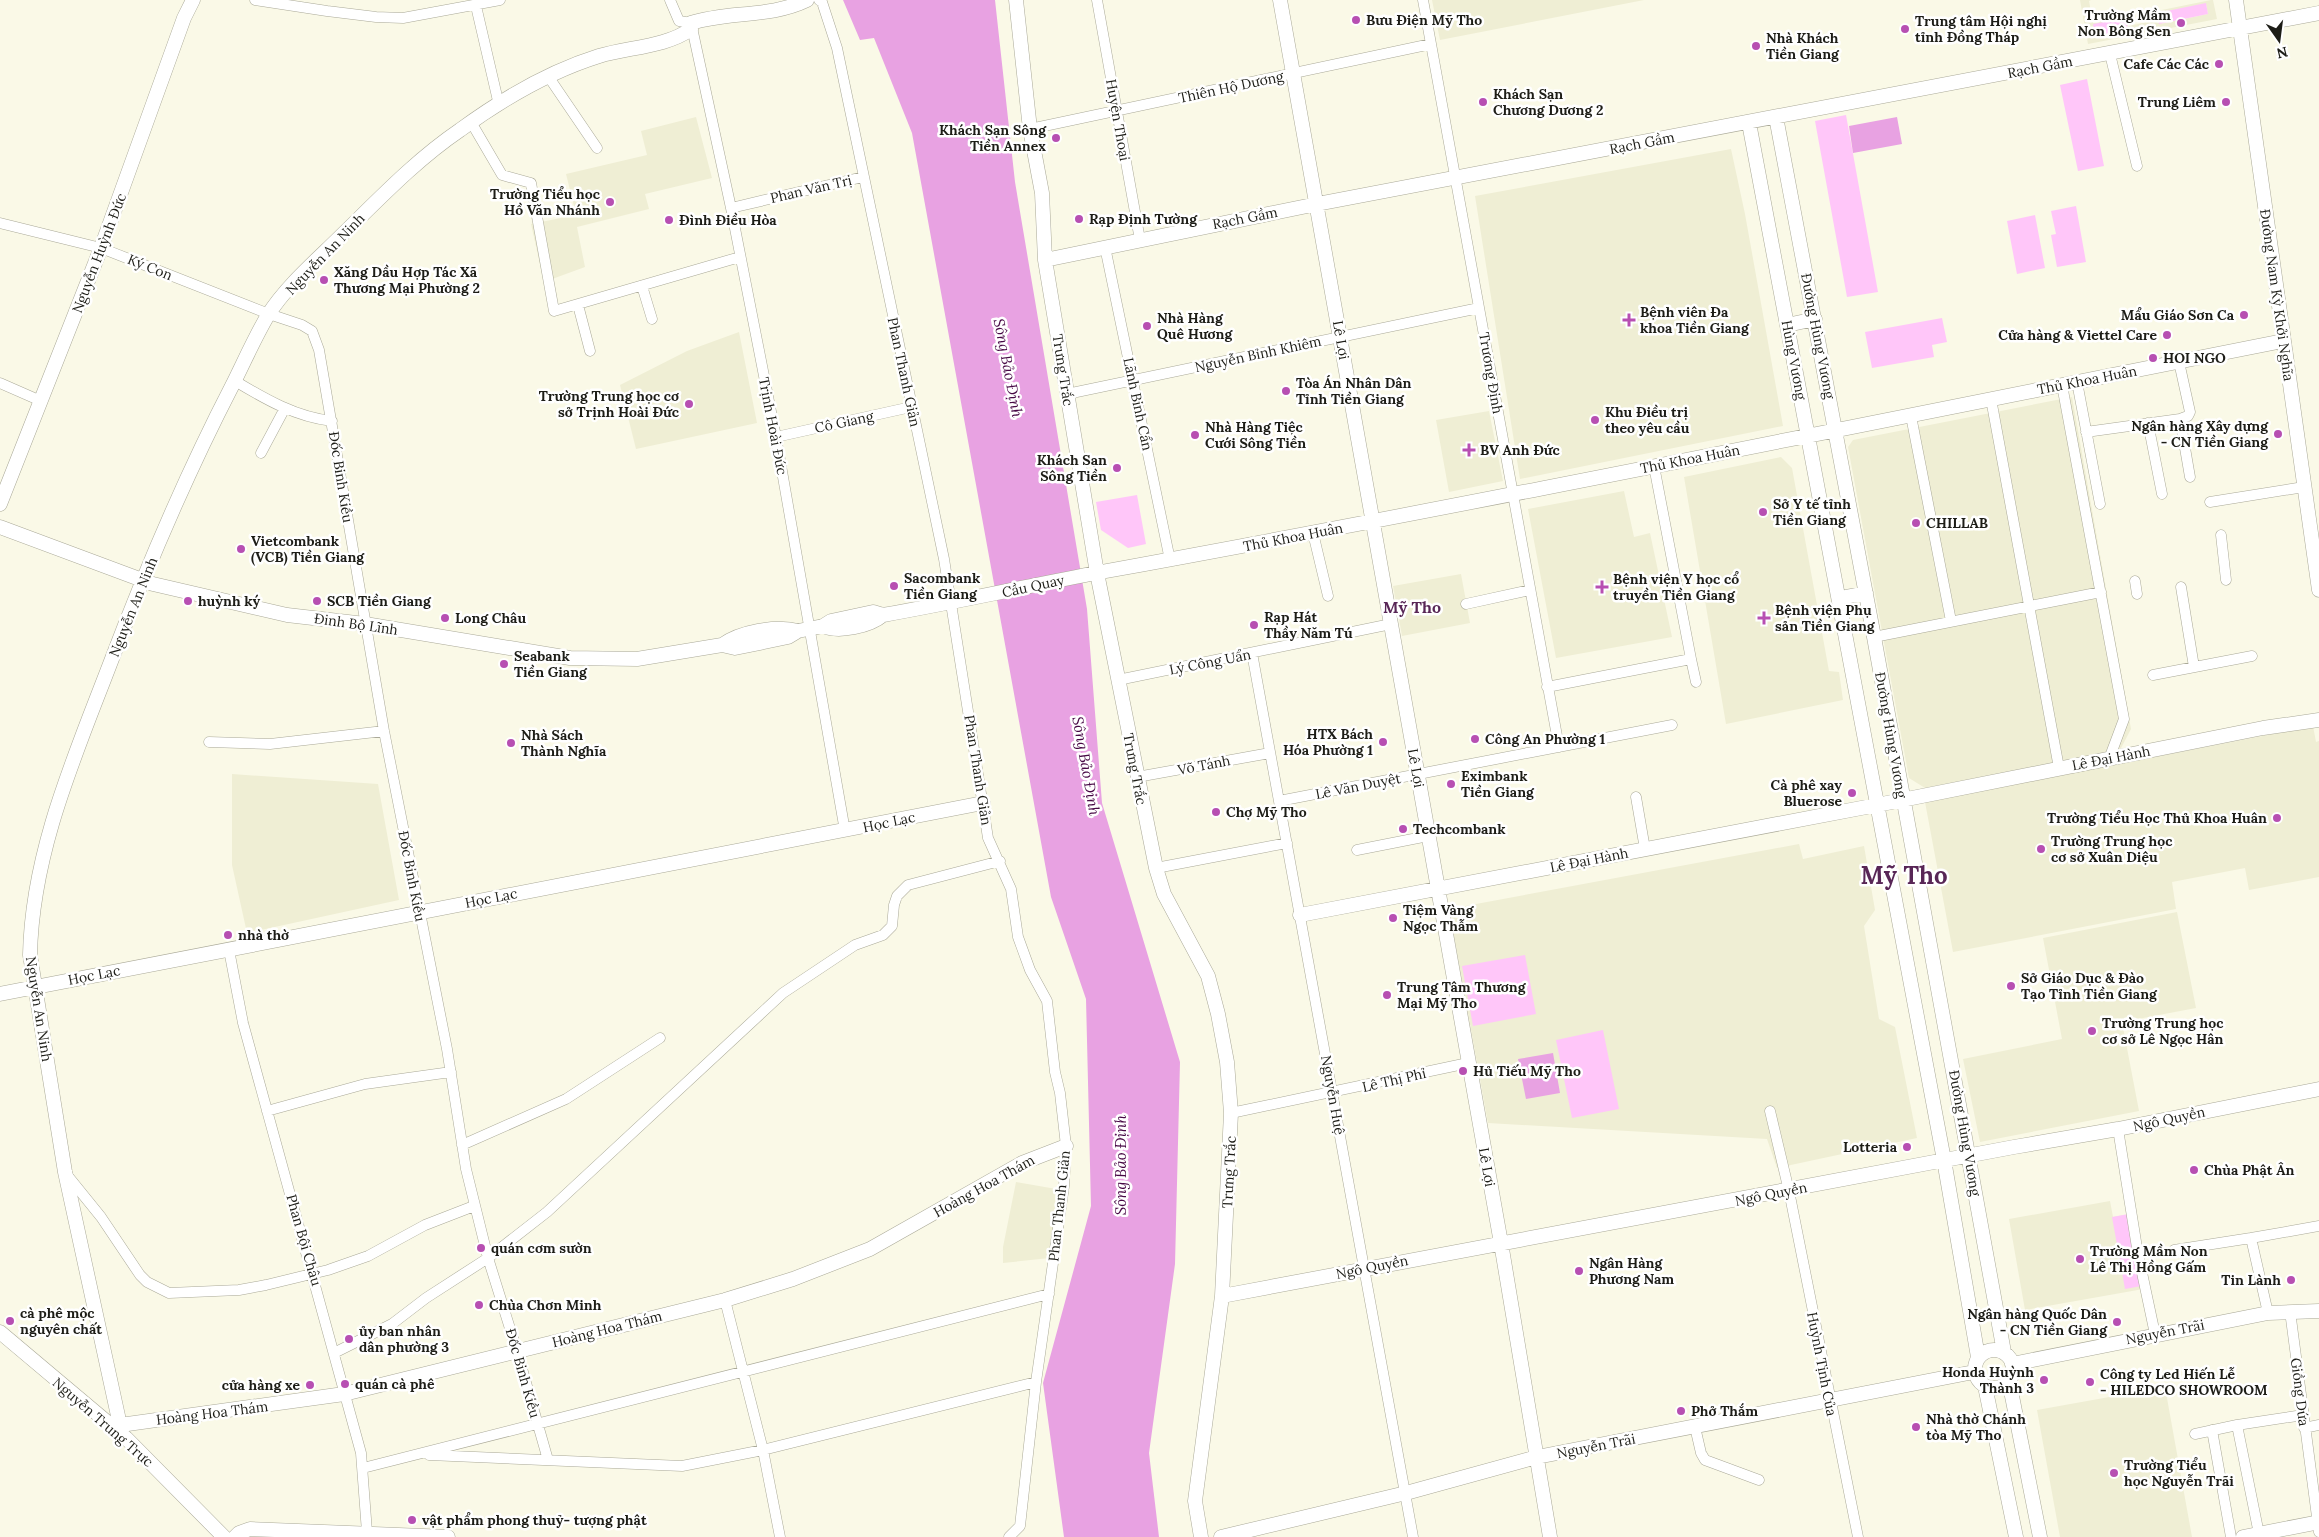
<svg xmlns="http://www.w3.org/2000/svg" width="2319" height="1537" font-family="Lora,serif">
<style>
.built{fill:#efeed4;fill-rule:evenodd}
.green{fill:#ffc6f9}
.water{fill:#e8a2e2}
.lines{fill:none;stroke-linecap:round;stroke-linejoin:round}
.street-casing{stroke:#aaa998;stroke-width:11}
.secondary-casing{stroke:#aaa998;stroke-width:15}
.street{stroke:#fff;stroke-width:10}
.secondary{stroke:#fff;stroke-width:14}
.poi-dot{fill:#b74fb2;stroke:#fff;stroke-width:2}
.labels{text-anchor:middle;stroke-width:5;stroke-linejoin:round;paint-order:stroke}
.poi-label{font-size:14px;font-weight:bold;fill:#1d1d17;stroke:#fff;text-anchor:start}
.street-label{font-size:14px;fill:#1d1d17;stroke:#fff}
.water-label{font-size:15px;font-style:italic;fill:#470845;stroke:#fff}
.quarter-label{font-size:16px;font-weight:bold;fill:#582656;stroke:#fff}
.town-label{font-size:24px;font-weight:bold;fill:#582656;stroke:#fff}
</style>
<rect width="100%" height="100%" fill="#faf9e7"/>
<path class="built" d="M1432,0h212l-204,40z
M2080,0h11l-2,1 4,22 34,-6 1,9 20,-4 -1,-9 64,-13h2l4,19 -129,25zM2206,4l2,10 -48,10z
M696,117l16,61 -67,16 4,15 -72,18 8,40 -41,15 -13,-58 35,-7 -1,-5 10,-2 -9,-36 81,-19 -6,-24z
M1731,149l14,65 38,212 -263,53 -45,-283z
M739,332l18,91 -121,26 -16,-64 67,-34z
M2072,397l59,332 -11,21 -195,38 -16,-10 -61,-331 5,-7z
M1489,411l14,70 -54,11 -13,-72z
M1781,457l11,11 37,203 10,1 4,28 -117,24 -42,-247z
M1624,491l10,46 16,-4 22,104 -116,21 -28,-149z
M1461,574l9,49 -68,13 -9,-50z
M2313,726l3,16 3,-1v136l-70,13 -4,-22 -73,14 4,27 -223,43 -28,-150z
M232,774l146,10 21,116 -152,33 -15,-68z
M1799,844l4,15 61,-13 11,64 -11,16 15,93 16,8 22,111 -140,30 -10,-29 -279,-16 -39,-214z
M2177,912l19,96 -74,14 17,89 -159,31 -17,-83 99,-20 -19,-101z
M1016,1182l46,8 -12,68 -47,5v-16z
M2110,1201l3,16 23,-4 13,75 -124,22 -16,-91z
M2165,1387l27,150h-132l-23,-127z"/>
<path class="green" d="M2206,3l2,11 -49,10 -2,-11z
M2126,18l2,13 -33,6 -2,-13z
M2087,79l17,87 -26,5 -18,-86z
M1846,115l32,177 -31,5 -32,-176z
M2076,206l10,56 -29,5 -6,-32 5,-1 -5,-23z
M2035,215l10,53 -28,6 -10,-53z
M1942,318l5,24 -15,3 2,12 -62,11 -7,-36z
M1137,495l9,49 -18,4 -27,-18 -5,-28z
M1525,955l11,59 -63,12 -11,-60z
M1603,1030l16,79 -47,9 -16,-78z
M2134,1213l13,72 -22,4 -13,-72z"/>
<path class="water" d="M843,0h152l20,182 72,427 15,194 78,259 -5,202 -26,189 10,84h-95l-21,-154 48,-177 -5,-207 -35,-102 -139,-764 -38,-95 -14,2z
M1897,117l5,27 -49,9 -4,-27z
M1553,1053l7,40 -34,6 -8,-40z"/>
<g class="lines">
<defs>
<path id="street" d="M255,0l72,11 49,6 27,1 97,-18
M670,0l9,21 12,2 40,185 45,229 69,394
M819,0l3,2 15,46 107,511 44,279 23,51 7,48 12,33 17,31 8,71 5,21 6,53 -2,40 -28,196 -16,144 -11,11
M1097,0l43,240
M1423,0l136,747
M476,6l23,99
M2110,54l27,112
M548,76l49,72
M471,122l31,53 29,8 23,128 186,-54
M1030,129l401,-85
M731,208l132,-31
M0,223l101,25 168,66 33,11 10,6 7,19 65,381 63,318 19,120 22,89 29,93 31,109
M1105,247l65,313
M642,286l10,33
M578,305l12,46
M2179,362l11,50 -2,4 -8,3 10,58
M235,381c30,18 61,36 97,40
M2077,382l23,122
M0,383l41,18
M2062,385l62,334 -15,40
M1067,394l412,-86
M1991,399l68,369
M1911,416l40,205
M2148,423l14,71
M2086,432l94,-13
M776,437l135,-30
M261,453l24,-45
M2210,502l94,-15
M1313,533l15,63
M2221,535l5,45
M2135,581l2,13
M2181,587l13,80
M1466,604l64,-14
M1874,637l227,-45
M1252,653l161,884
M1691,659l5,23
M2153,675l99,-19
M1118,680l273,-56
M1547,687l144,-28 -37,-193
M209,742l61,2 114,-13
M1137,777l133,-24
M1636,797l9,52
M1279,801l393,-76
M1357,850l71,-14
M1156,868l131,-25
M229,950l14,73 118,430 6,79
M267,1111l98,-27 86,-12
M1770,1111l19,80 69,346
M1231,1113l237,-50
M2118,1129l20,125 17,80
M462,1145l104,-46 94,-61
M67,1175l34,42 39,58 7,7 22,11 70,-3 27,-5 62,-15 40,-14 57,-31 49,-19
M2251,1238l68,-12
M2174,1250l77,-12 17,75
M725,1300l38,150 17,87
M2290,1311l29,221
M334,1353l58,-29 34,-26 62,-40 59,-46 236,-219 72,-48 28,-10 9,-9 2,-21 3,-9 11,-11 92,-24
M1695,1427l6,26 4,7 54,20
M2304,1428l15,-3
M2212,1430l19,107
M2195,1434l42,-9
M429,1455l253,11 81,-16 273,-68
M363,1468l686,-174
M2259,1534l-22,-109 66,-10"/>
<path id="secondary" d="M1016,0l14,129 12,64 3,67 52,313 59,295 8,26 44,82 10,38 9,48 4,51 -9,183 -27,205 6,36
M1280,0l221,1243 49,294
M2236,0l83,590
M691,23c37,-12 79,-5 116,-23
M1776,117l98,520 130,715
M1749,123l195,1037 34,197
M1045,260l272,-56 1002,-191
M1787,325l28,-6
M0,504l101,-256 83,-230 9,-18
M0,527l153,57 134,31 78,9 205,34 67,1 85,-14 13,3 53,-11 10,-6 25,-5 8,-5 42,-9 10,3c73,-13 145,-29 218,-43 395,-72 788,-153 1182,-231
M1840,598l26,-5
M823,626c16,7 47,0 60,-11
M722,645c18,-13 54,-20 76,-14
M1300,915l577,-110 386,-77 56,-8
M0,994l983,-191
M1222,1296l792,-149 104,-18 201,-40
M0,1332l126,106 98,99
M1975 1369a19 19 0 1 1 38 0a19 19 0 1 1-38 0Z
M2012,1364l256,-51 51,-2
M2009,1381l31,156
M1985,1386l31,151
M120,1425l-55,-253 -35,-217c2,-102 44,-197 80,-291 36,-95 76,-189 122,-278 12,-24 23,-49 36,-71 19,-30 49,-55 74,-80 38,-37 74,-75 118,-105 41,-30 91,-59 139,-74 30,-9 67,-9 92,-27
M113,1426l231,-32 381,-94 68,-21 77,-30 152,-86 44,-17
M235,1537l4,-4 11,-4 198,8
M1221,1537l185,-44 131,-36 437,-85
M2243,1537l76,-15"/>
</defs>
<use href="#street" class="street-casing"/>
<use href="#secondary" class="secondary-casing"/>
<use href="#street" class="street"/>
<use href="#secondary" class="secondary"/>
</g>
<g class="poi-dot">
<circle cx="1356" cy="20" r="5"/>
<circle cx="2181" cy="23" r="5"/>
<circle cx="1905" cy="29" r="5"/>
<circle cx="1756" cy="46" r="5"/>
<circle cx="2219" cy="64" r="5"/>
<circle cx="1483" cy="102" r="5"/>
<circle cx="2226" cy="102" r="5"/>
<circle cx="1056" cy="138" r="5"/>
<circle cx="610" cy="202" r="5"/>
<circle cx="1079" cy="219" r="5"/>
<circle cx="669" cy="220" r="5"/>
<circle cx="324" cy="280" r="5"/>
<circle cx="2244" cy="315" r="5"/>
<path d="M1626.5 312.5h5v5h5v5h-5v5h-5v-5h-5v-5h5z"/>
<circle cx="1147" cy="326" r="5"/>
<circle cx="2167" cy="335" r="5"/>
<circle cx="2153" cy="358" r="5"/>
<circle cx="1286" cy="391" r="5"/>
<circle cx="689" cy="404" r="5"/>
<circle cx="1595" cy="420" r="5"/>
<circle cx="2278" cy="434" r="5"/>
<circle cx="1195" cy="435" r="5"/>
<path d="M1466.5 442.5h5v5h5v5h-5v5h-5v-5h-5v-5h5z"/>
<circle cx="1117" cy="468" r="5"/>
<circle cx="1763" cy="512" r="5"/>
<circle cx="1916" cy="523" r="5"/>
<circle cx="241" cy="549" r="5"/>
<circle cx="894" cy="586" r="5"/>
<path d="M1599.5 579.5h5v5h5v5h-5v5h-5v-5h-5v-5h5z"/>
<circle cx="188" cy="601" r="5"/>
<circle cx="317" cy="601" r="5"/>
<circle cx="445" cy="618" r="5"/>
<path d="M1761.5 610.5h5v5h5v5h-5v5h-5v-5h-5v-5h5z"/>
<circle cx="1254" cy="625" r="5"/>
<circle cx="504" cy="664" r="5"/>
<circle cx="1475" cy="739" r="5"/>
<circle cx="1383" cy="742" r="5"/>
<circle cx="511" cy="743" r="5"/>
<circle cx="1451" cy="784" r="5"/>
<circle cx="1852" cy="793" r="5"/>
<circle cx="1216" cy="812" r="5"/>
<circle cx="2277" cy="818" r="5"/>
<circle cx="1403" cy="829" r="5"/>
<circle cx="2041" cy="849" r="5"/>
<circle cx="1393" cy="918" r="5"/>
<circle cx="228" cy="935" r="5"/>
<circle cx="2011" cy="986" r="5"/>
<circle cx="1387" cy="995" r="5"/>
<circle cx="2092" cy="1031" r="5"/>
<circle cx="1463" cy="1071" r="5"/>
<circle cx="1907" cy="1147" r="5"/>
<circle cx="2194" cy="1170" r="5"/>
<circle cx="481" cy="1248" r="5"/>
<circle cx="2080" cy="1259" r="5"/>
<circle cx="1579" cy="1271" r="5"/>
<circle cx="2291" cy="1280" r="5"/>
<circle cx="479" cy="1305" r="5"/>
<circle cx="10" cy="1321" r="5"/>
<circle cx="2117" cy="1322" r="5"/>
<circle cx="349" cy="1339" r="5"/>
<circle cx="2044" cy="1380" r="5"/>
<circle cx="2090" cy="1382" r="5"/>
<circle cx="345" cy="1384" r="5"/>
<circle cx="310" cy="1385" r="5"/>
<circle cx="1681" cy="1411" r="5"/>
<circle cx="1916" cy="1427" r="5"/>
<circle cx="2114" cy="1473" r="5"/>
<circle cx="412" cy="1520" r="5"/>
</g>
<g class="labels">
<g class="poi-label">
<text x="2171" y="20" text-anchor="end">Trường Mầm<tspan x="2171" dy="16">Non Bông Sen</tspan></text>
<text x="1366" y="25">Bưu Điện Mỹ Tho</text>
<text x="1915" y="26">Trung tâm Hội nghị<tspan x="1915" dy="16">tỉnh Đồng Tháp</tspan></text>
<text x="1766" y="43">Nhà Khách<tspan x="1766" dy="16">Tiền Giang</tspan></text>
<text x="2209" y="69" text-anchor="end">Cafe Các Các</text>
<text x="1493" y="99">Khách Sạn<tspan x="1493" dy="16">Chương Dương 2</tspan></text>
<text x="2216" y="107" text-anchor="end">Trung Liêm</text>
<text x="1046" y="135" text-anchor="end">Khách Sạn Sông<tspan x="1046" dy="16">Tiền Annex</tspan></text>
<text x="600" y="199" text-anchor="end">Trường Tiểu học<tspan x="600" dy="16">Hồ Văn Nhánh</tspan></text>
<text x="1089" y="224">Rạp Định Tường</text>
<text x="679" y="225">Đình Điều Hòa</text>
<text x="334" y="277">Xăng Dầu Hợp Tác Xã<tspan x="334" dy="16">Thương Mại Phường 2</tspan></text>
<text x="1640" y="317">Bệnh viện Đa<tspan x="1640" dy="16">khoa Tiền Giang</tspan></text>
<text x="2234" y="320" text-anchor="end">Mẩu Giáo Sơn Ca</text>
<text x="1157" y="323">Nhà Hàng<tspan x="1157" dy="16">Quê Hương</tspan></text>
<text x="2157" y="340" text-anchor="end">Cửa hàng &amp; Viettel Care</text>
<text x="2163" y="363">HOI NGO</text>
<text x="1296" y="388">Tòa Án Nhân Dân<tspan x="1296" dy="16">Tỉnh Tiền Giang</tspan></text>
<text x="679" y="401" text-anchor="end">Trường Trung học cơ<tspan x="679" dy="16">sở Trịnh Hoài Đức</tspan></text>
<text x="1605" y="417">Khu Điều trị<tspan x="1605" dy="16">theo yêu cầu</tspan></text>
<text x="2268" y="431" text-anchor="end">Ngân hàng Xây dựng<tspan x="2268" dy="16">- CN Tiền Giang</tspan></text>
<text x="1205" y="432">Nhà Hàng Tiệc<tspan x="1205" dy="16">Cưới Sông Tiền</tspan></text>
<text x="1480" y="455">BV Anh Đức</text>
<text x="1107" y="465" text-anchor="end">Khách Sạn<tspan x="1107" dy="16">Sông Tiền</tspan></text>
<text x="1773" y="509">Sở Y tế tỉnh<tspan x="1773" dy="16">Tiền Giang</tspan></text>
<text x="1926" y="528">CHILLAB</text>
<text x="251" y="546">Vietcombank<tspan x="251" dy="16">(VCB) Tiền Giang</tspan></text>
<text x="904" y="583">Sacombank<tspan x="904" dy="16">Tiền Giang</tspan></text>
<text x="1613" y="584">Bệnh viện Y học cổ<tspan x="1613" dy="16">truyền Tiền Giang</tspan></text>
<text x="198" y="606">huỳnh ký</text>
<text x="327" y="606">SCB Tiền Giang</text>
<text x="1775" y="615">Bệnh viện Phụ<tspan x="1775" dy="16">sản Tiền Giang</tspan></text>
<text x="1264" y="622">Rạp Hát<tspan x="1264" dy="16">Thầy Năm Tú</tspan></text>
<text x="455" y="623">Long Châu</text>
<text x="514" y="661">Seabank<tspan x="514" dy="16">Tiền Giang</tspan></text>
<text x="1373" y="739" text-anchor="end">HTX Bách<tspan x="1373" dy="16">Hóa Phường 1</tspan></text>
<text x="521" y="740">Nhà Sách<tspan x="521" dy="16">Thành Nghĩa</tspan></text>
<text x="1485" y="744">Công An Phường 1</text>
<text x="1461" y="781">Eximbank<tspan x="1461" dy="16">Tiền Giang</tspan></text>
<text x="1842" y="790" text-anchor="end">Cà phê xay<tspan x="1842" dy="16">Bluerose</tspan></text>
<text x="1226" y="817">Chợ Mỹ Tho</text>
<text x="2267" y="823" text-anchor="end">Trường Tiểu Học Thủ Khoa Huân</text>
<text x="1413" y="834">Techcombank</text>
<text x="2051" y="846">Trường Trung học<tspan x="2051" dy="16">cơ sở Xuân Diệu</tspan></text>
<text x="1403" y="915">Tiệm Vàng<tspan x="1403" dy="16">Ngọc Thẫm</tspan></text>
<text x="238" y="940">nhà thờ</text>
<text x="2021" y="983">Sở Giáo Dục &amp; Đào<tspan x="2021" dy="16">Tạo Tỉnh Tiền Giang</tspan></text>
<text x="1397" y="992">Trung Tâm Thương<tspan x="1397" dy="16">Mại Mỹ Tho</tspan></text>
<text x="2102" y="1028">Trường Trung học<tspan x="2102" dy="16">cơ sở Lê Ngọc Hân</tspan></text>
<text x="1473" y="1076">Hủ Tiếu Mỹ Tho</text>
<text x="1897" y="1152" text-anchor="end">Lotteria</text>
<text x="2204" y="1175">Chùa Phật Ân</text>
<text x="491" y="1253">quán cơm sườn</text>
<text x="2090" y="1256">Trường Mầm Non<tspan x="2090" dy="16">Lê Thị Hồng Gấm</tspan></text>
<text x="1589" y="1268">Ngân Hàng<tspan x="1589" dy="16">Phương Nam</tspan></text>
<text x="2281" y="1285" text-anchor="end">Tin Lành</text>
<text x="489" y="1310">Chùa Chơn Minh</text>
<text x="20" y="1318">cà phê mộc<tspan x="20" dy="16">nguyên chất</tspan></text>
<text x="2107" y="1319" text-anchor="end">Ngân hàng Quốc Dân<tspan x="2107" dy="16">- CN Tiền Giang</tspan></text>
<text x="359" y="1336">ủy ban nhân<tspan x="359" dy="16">dân phường 3</tspan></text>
<text x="2034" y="1377" text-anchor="end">Honda Huỳnh<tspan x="2034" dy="16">Thành 3</tspan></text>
<text x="2100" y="1379">Công ty Led Hiến Lễ<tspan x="2100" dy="16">- HILEDCO SHOWROOM</tspan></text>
<text x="355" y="1389">quán cà phê</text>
<text x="300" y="1390" text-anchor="end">cửa hàng xe</text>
<text x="1691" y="1416">Phở Thắm</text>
<text x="1926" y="1424">Nhà thờ Chánh<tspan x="1926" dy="16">tòa Mỹ Tho</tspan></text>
<text x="2124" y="1470">Trường Tiểu<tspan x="2124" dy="16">học Nguyễn Trãi</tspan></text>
<text x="422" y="1525">vật phẩm phong thuỷ- tượng phật</text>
</g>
<g class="street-label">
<text transform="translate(2040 67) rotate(-11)" y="5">Rạch Gầm</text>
<text transform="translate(1231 87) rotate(-12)" y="5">Thiên Hộ Dương</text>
<text transform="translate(1118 120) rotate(80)" y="5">Huyện Thoại</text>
<text transform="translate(1642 143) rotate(-11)" y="5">Rạch Gầm</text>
<text transform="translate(811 189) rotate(-13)" y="5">Phan Văn Trị</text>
<text transform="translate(1245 218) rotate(-11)" y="5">Rạch Gầm</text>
<text transform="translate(99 253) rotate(-69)" y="5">Nguyễn Huỳnh Đức</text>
<text transform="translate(325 254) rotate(-46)" y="5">Nguyễn An Ninh</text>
<text transform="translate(150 267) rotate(22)" y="5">Ký Con</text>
<text transform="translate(2277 295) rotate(82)" y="5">Đường Nam Kỳ Khởi Nghĩa</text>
<text transform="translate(1818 336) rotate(79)" y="5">Đường Hùng Vương</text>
<text transform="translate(1341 340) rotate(80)" y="5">Lê Lợi</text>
<text transform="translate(1258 354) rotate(-12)" y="5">Nguyễn Bỉnh Khiêm</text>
<text transform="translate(1794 360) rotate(79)" y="5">Hùng Vương</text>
<text transform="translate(1063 370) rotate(81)" y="5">Trưng Trắc</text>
<text transform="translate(904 372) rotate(78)" y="5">Phan Thanh Giản</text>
<text transform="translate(1491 373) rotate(80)" y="5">Trương Định</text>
<text transform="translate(2087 380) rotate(-11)" y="5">Thủ Khoa Huân</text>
<text transform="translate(1138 404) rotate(78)" y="5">Lãnh Binh Cẩn</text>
<text transform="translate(844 422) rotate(-12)" y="5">Cô Giang</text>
<text transform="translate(773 426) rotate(79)" y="5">Trịnh Hoài Đức</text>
<text transform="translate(1690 459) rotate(-11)" y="5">Thủ Khoa Huân</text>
<text transform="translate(341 477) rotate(81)" y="5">Đốc Binh Kiều</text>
<text transform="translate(1293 537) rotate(-11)" y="5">Thủ Khoa Huân</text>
<text transform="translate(1033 586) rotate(-12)" y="5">Cầu Quay</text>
<text transform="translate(133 607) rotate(-68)" y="5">Nguyễn An Ninh</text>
<text transform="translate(356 624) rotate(8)" y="5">Đinh Bộ Lĩnh</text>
<text transform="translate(1210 662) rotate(-11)" y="5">Lý Công Uẩn</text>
<text transform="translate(1891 735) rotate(80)" y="5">Đường Hùng Vương</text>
<text transform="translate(2111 758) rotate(-11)" y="5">Lê Đại Hành</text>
<text transform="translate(1204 765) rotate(-11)" y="5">Võ Tánh</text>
<text transform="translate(1416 768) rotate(80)" y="5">Lê Lợi</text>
<text transform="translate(1135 769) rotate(79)" y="5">Trưng Trắc</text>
<text transform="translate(978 770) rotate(81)" y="5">Phan Thanh Giản</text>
<text transform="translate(1358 786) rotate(-11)" y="5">Lê Văn Duyệt</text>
<text transform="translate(889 822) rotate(-12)" y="5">Học Lạc</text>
<text transform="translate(1589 860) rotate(-11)" y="5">Lê Đại Hành</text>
<text transform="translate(412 876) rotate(79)" y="5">Đốc Binh Kiều</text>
<text transform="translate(491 898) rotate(-11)" y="5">Học Lạc</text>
<text transform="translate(94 975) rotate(-11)" y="5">Học Lạc</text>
<text transform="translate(39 1009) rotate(81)" y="5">Nguyễn An Ninh</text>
<text transform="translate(1394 1080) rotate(-13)" y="5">Lê Thị Phỉ</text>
<text transform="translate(1333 1095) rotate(80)" y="5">Nguyễn Huệ</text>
<text transform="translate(2169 1119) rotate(-12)" y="5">Ngô Quyền</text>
<text transform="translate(1965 1133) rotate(80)" y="5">Đường Hùng Vương</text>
<text transform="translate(1487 1167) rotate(80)" y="5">Lê Lợi</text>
<text transform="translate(1229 1172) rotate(-87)" y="5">Trưng Trắc</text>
<text transform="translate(984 1186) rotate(-29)" y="5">Hoàng Hoa Thám</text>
<text transform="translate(1771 1194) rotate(-11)" y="5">Ngô Quyền</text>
<text transform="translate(1059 1206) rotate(-84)" y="5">Phan Thanh Giản</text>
<text transform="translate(304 1240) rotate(74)" y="5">Phan Bội Châu</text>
<text transform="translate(1372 1267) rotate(-11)" y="5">Ngô Quyền</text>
<text transform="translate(607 1329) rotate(-14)" y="5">Hoàng Hoa Thám</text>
<text transform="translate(2165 1332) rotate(-11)" y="5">Nguyễn Trãi</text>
<text transform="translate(1822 1364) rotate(79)" y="5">Huỳnh Tịnh Của</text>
<text transform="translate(523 1373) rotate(74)" y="5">Đốc Binh Kiều</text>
<text transform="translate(2300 1392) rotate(83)" y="5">Giồng Dứa</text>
<text transform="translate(212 1413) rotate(-7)" y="5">Hoàng Hoa Thám</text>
<text transform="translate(103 1422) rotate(41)" y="5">Nguyễn Trung Trực</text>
<text transform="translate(1596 1446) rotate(-11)" y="5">Nguyễn Trãi</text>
</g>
<g class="water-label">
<text transform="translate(1008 368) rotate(79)" y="5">Sông Bảo Định</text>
<text transform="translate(1086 766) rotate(80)" y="5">Sông Bảo Định</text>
<text transform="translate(1121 1165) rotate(-90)" y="5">Sông Bảo Định</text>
</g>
<g class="quarter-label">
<text x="1412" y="613">Mỹ Tho</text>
</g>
<g class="town-label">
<text x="1904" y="884">Mỹ Tho</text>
</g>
</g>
<g transform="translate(2279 40) rotate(166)" stroke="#ffffff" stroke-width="4" paint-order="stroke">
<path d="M0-4L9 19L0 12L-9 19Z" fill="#1d1d17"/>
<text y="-8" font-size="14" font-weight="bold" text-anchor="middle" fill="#1d1d17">N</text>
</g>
</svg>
